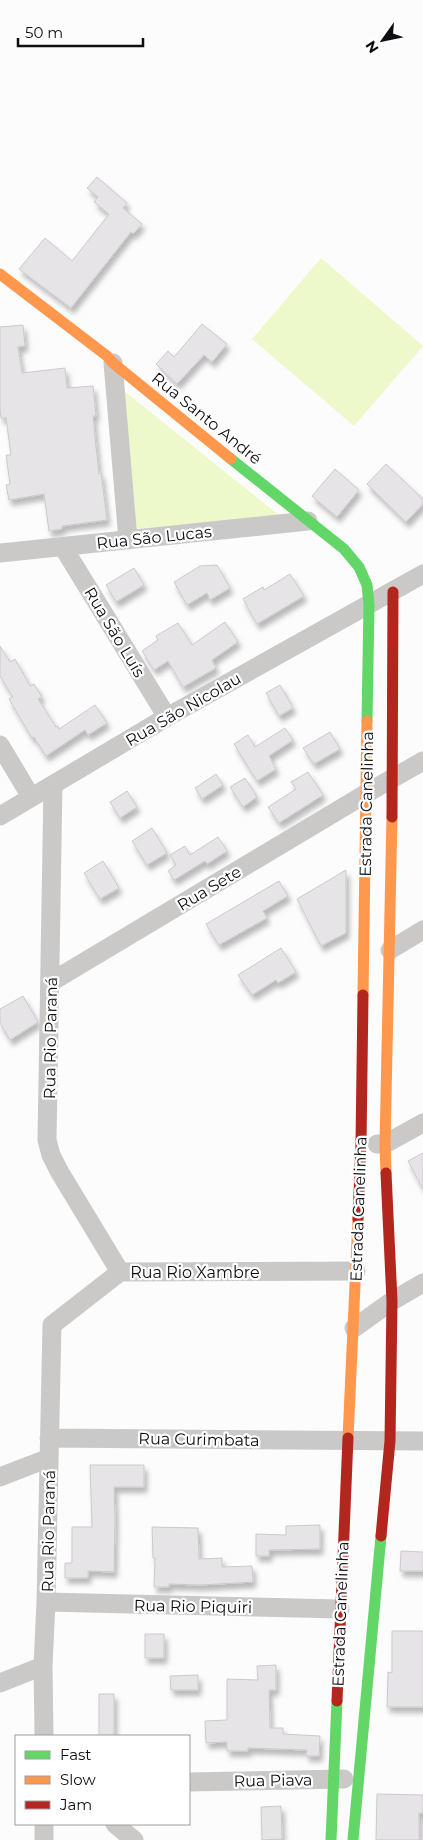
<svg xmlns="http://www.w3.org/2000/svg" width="423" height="1840" font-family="Montserrat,sans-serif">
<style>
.green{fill:#edf9cb}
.building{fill:#e6e4e6;stroke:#ccc9cc;filter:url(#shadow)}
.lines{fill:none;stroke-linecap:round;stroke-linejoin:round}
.street{stroke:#cbc9c8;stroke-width:19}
.fast{stroke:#63d668;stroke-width:11}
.slow{stroke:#ff974d;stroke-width:11}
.jam{stroke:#b3261e;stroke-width:11}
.labels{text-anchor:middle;stroke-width:4.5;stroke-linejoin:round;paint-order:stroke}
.street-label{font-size:16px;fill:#0d0d12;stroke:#fff}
</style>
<defs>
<filter id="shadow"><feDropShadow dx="3" dy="5.5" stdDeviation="2.5" flood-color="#0004"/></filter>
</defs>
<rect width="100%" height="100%" fill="#fcfcfd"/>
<path class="green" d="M321,258l102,88 -69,80 -102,-87z
M123,390l157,126 -145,13z"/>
<path class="building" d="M97,177l30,26 -4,5 19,16 -9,10 -2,-2 -60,76 -52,-39 26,-31 27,23 37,-47 -15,-12 4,-5 -11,-9z
M202,324l25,20 -15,18 -8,-7 -27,29 -21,-20 12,-13 6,6z
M23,325l2,21 -7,1 4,26 43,-5 2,20 26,-2 3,30h-3l3,31 3,27 2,-1 6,47 -45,6v3l-13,2 -5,-37 -35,6 -3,-15 4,-1 -4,-29h5l-5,-37h-5l-1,-10v-81z
M386,464l37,35v5l-17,18 -39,-38z
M335,469l24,21 -22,27 -25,-21z
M217,565l13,23 -20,12 -3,-7 -20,12 -13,-23 26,-16z
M134,568l10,17 -28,17 -10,-17z
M290,574l14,22 -47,28 -14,-25 20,-12 1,3z
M225,622l13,20 -26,18 4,8 -33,19 -15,-26 -14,9 -12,-19 16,-11 -2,-4 22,-13 14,22z
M0,646l10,16 5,-3 15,27 4,-2 8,13 -4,2 18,28 2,-1 1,3 36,-24 12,18 -19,12 -3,-5 -39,26 -12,-19 -2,1 -23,-39 4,-2 -13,-21z
M280,685l13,23 -14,8 -13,-23z
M285,728l8,12 -24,16 7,13 -19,12 -23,-37 14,-9 7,12z
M330,732l10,17 -26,15 -11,-16z
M308,772l15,23 -44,28 -11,-16 28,-18 -5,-7z
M216,774l7,11 -21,14 -7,-11z
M245,778l12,19 -14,10 -13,-20z
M127,791l10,16 -17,11 -10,-16z
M152,828l15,25 -20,12 -15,-24z
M218,837l9,14 -20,13 -2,-3 -31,19 -6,-9 8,-6 -6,-10 15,-9 5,9z
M103,861l16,27 -19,11 -16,-26z
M346,870v63l-25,13 -24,-47z
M279,881l9,15 -25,15 4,7 -48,27 -13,-21z
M281,948l15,24 -18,11 -2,-3 -24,15 -14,-20z
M23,996l15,26 -28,18 -10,-17v-14z
M423,1153v36l-15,-28z
M90,1465h54v22h-30l1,33 -1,52 -26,-1v7h-23v-15h7v-36h20z
M320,1525v24l-51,1v6h-13v-22l30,1v-9z
M152,1527l46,1 1,31 23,-1v9l30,-1 1,16 -53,3 -31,-1v3h-15l1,-29h-2z
M401,1551l22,1v19h-23z
M392,1631h31v76h-36l1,-35 4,1z
M145,1634h19v24h-19z
M276,1665v25h-7l1,38h13v6l37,2 -1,20h-13l1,-6 -59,-2v3h-21v-9l-21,1 -1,-22 22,-1v-41l31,1 -1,-14z
M198,1675v15h-27l-1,-14z
M99,1694h15v42h-15z
M377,1794l46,1v18h-4v27h-43z
M281,1806l1,33 -20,1 -1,-33z"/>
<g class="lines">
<path class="street" d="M113,363l15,177
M63,547l104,170
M0,553l308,-32
M0,745l31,52
M53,785l-6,355 4,15 8,16 61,101
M0,816l167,-99 256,-143
M390,950l33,-20
M51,982l316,-189 56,-32
M377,1144h8l38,-21
M354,1328l38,-27 31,-18
M49,1438l374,3
M0,1477l49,-19
M46,1602l294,7
M0,1683l43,-17
M44,1736l-1,-70 3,-64 6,-277 68,-53 236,-1
M189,1782l155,-3
M44,1824v16
M115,1824l19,16"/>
<path class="fast" d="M231,459l113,90 15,18 8,18 2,20 -2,116
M331,1840l6,-139
M353,1840l28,-304"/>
<path class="slow" d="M0,274l107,82 6,7 118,96
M363,995l4,-274
M386,1173l-1,-29 7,-327
M348,1438l10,-219"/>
<path class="jam" d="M392,817l1,-225
M358,1219l3,-76 2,-148
M381,1536l9,-95 2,-140 -6,-128
M337,1701l11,-263"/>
</g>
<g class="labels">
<g class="street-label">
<text transform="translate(207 418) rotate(39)" y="6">Rua Santo André</text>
<text transform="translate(154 537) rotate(-6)" y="6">Rua São Lucas</text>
<text transform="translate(115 632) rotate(59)" y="6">Rua São Luís</text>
<text transform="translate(183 709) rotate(-30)" y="6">Rua São Nicolau</text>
<text transform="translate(366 804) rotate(-89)" y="6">Estrada Canelinha</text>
<text transform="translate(209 888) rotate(-31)" y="6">Rua Sete</text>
<text transform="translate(50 1038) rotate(-89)" y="6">Rua Rio Paraná</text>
<text transform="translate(358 1209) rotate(-88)" y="6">Estrada Canelinha</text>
<text x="195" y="1278">Rua Rio Xambre</text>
<text transform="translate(199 1439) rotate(1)" y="6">Rua Curimbata</text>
<text transform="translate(48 1531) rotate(-89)" y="6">Rua Rio Paraná</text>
<text transform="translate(193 1606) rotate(1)" y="6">Rua Rio Piquiri</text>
<text transform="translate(340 1614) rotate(-88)" y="6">Estrada Canelinha</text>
<text transform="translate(273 1780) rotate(-1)" y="6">Rua Piava</text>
</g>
</g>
<rect x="15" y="1735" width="175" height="90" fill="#ffffff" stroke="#9e9ea0"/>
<rect x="25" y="1751" width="25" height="8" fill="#63d668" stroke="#9e9ea0"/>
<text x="60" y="1760" font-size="15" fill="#0d0d12">Fast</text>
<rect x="25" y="1776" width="25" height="8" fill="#ff974d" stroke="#9e9ea0"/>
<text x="60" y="1785" font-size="15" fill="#0d0d12">Slow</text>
<rect x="25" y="1801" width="25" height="8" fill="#b3261e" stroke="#9e9ea0"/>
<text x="60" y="1810" font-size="15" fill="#0d0d12">Jam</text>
<g transform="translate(383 40) rotate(237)" stroke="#ffffff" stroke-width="4" paint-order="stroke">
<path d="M0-4L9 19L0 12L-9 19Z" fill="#0d0d12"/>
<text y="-8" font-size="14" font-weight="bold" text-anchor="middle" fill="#0d0d12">N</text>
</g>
<path d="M18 38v8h125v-8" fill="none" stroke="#0d0d12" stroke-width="2.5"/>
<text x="25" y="38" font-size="15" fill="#0d0d12" stroke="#ffffff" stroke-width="4" paint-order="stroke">50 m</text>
</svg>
